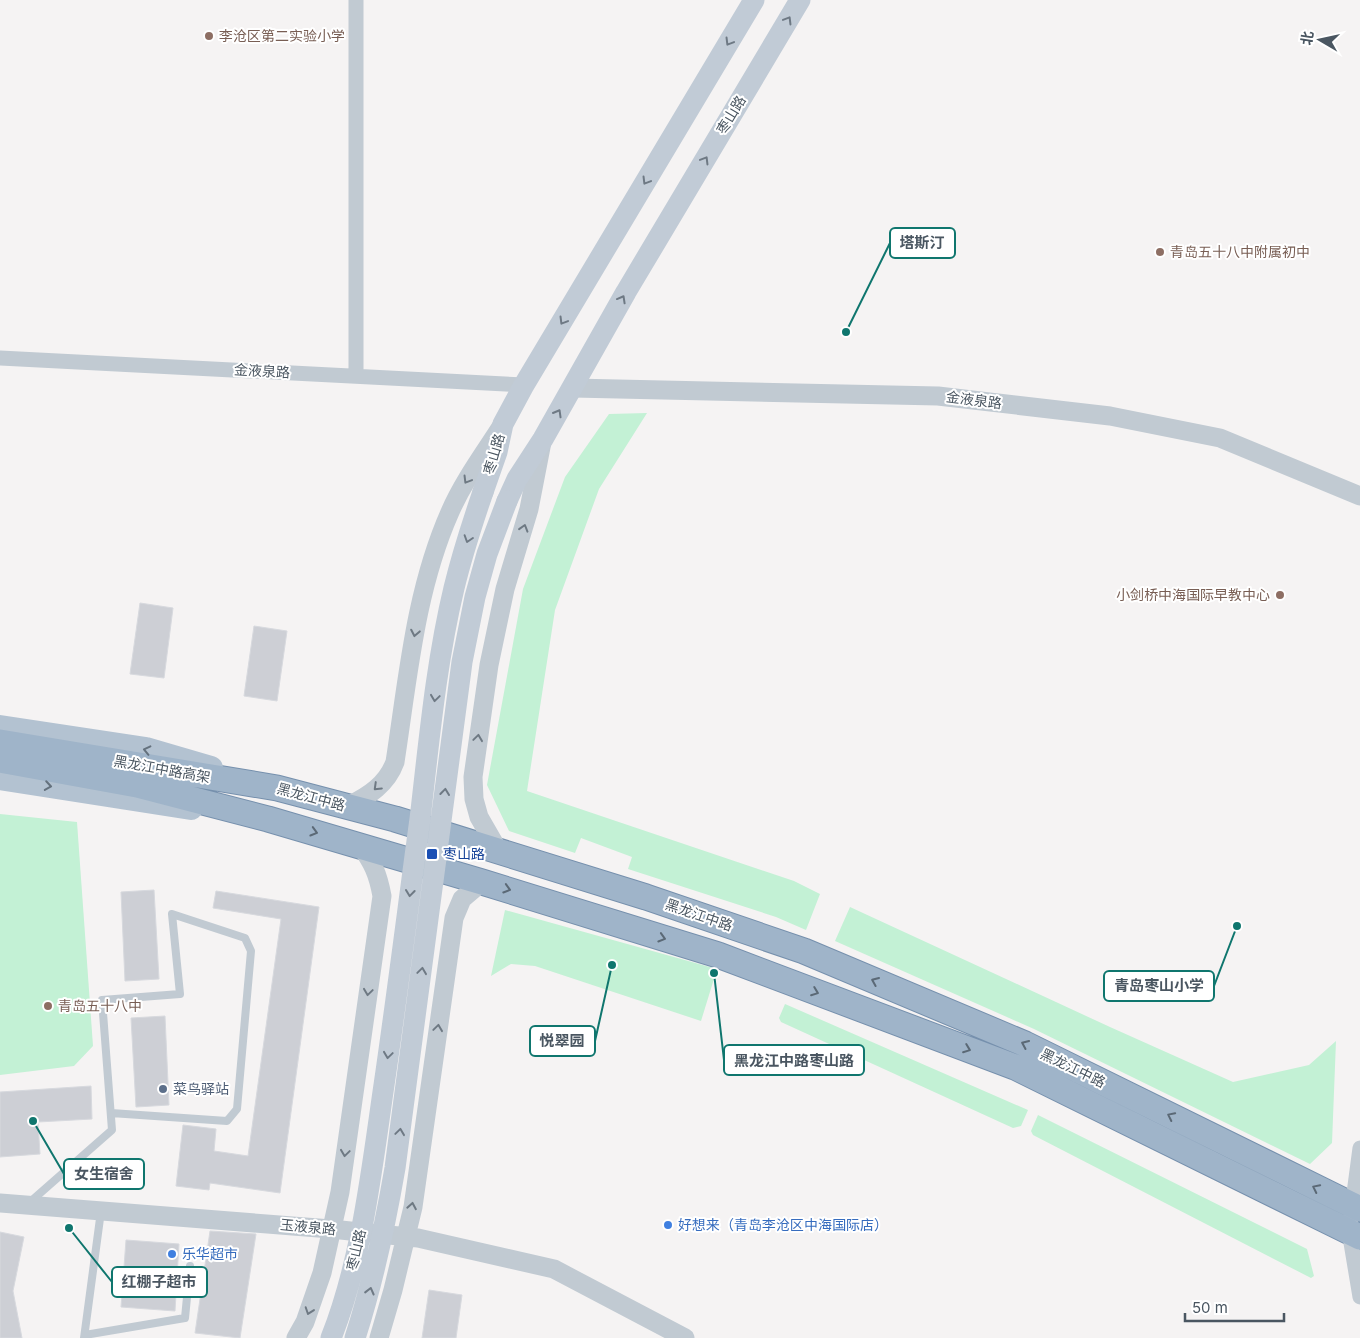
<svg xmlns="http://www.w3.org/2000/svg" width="1360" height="1338" font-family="Inter,'Noto Sans SC',sans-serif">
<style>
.green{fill:#c3f1d5}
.building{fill:#cdcfd5;stroke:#d7d9de}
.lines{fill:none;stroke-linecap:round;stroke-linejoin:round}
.trunk-casing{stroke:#7690ad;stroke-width:27}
.service{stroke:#c1cad2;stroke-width:8}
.minor{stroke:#c1cad2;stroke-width:15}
.tertiary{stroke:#c1cad2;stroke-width:19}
.secondary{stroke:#c1cbd6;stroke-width:21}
.primary{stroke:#b3c2d1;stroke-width:24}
.trunk{stroke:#9fb4c9;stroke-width:25}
.secondary-bridge{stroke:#c1cbd6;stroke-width:21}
.oneway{stroke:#6e7984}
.oneway2{stroke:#6e7983}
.oneway3{stroke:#64717d}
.oneway4{stroke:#5b6976}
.education-dot{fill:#8d6e63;stroke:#fff;stroke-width:2}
.transit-dot{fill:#1a4fb4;stroke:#fff;stroke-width:2}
.service-dot{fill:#5c6f8a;stroke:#fff;stroke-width:2}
.shop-dot{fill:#3f7fe0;stroke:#fff;stroke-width:2}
.labels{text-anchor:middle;stroke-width:4;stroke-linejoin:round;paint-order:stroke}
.education-label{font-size:14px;fill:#785e54;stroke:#fff;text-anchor:start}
.street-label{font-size:14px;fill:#4a5661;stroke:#fff}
.transit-label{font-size:14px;fill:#164399;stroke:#fff;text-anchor:start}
.service-label{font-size:14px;fill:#4e5e75;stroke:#fff;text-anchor:start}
.shop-label{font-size:14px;fill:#366cbe;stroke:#fff;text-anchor:start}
.leader{fill:none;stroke:#0f766e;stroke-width:2}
.callout-dot{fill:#0f766e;stroke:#fff;stroke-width:2}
.callout{fill:#fff;stroke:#0f766e;stroke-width:2}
.callout-label{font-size:15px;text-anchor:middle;font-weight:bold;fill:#4a5661}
</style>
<rect width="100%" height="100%" fill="#f5f3f3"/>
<path class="green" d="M647,413l-48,76 -44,121 -28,181 267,90 26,13 -14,36 -30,-13 -148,-48 4,-12 -51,-19 -6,15 -66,-22 -22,-46 36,-196 42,-112 44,-63z
M0,814l77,8 16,224 -19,20 -74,9z
M850,907l260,120 123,55 76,-17 27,-24 -4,102 -22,21 -276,-135 -199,-88z
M505,910l212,59 -16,52 -166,-55 -24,-2 -20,12z
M785,1004l243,106 -7,16 -8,2 -232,-106 -2,-4z
M1038,1115l269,134 7,27 -3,2 -278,-143 -2,-4z"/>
<path class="building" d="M140,603l33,5 -9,70 -34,-4z
M254,626l33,5 -10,70 -33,-5z
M154,890l5,89 -34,2 -4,-89z
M216,891l103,16 -39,286 -70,-10 -1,7 -33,-4 7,-61 33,4 -2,22 34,5 33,-237 -68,-11z
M165,1016l4,89 -33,2 -5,-89z
M91,1086l1,33 -54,3 2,32 -40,3v-65z
M210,1231l46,3 -16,104 -45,-5z
M0,1232l24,5 -11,54 9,47h-22z
M126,1240l53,4 -4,67 -54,-4z
M429,1290l33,5 -6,43h-34z"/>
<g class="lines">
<defs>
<path id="trunk" d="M0,742l277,46 118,31 251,78 158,54 221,93 335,165
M0,760l137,25 131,34 214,63 236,73 297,112 345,170"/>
</defs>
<use href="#trunk" class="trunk-casing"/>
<path class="service" d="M30,1202l82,-72 -10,-130 78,-6 -8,-80 73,24 6,13 -14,158 -10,12 -116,-8
M85,1335l100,-17 5,-52
M84,1338l17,-127"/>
<path class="minor" d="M356,0v376
M0,358l524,27
M1360,1148l-11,83 11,66"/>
<path class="tertiary" d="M573,388l365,8 172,20 110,22 140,58
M348,806c21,-10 39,-22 47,-44 13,-84 20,-171 55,-250 13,-30 33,-57 51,-85
M498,850l-19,-33 -5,-18 -1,-22 16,-112 16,-76 24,-80 13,-67
M0,1203l331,26 87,9 136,31 131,69
M296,1338l9,-16 17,-49 18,-81 42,-296c-4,-22 -9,-33 -22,-51
M379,1338l14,-48 20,-83 41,-289 8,-19 20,-17"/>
<path class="secondary" d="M483,492l14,-40 6,-28 21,-39 230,-385
M507,501l10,-22 26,-40 83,-147 174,-292"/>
<path class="primary" d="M0,727l146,22 65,19
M0,778l191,30"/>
<use href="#trunk" class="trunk"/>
<path class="secondary-bridge" d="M331,1338c31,-78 41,-171 53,-253 13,-89 24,-178 36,-266 9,-77 16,-156 34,-231 8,-33 18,-64 29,-96
M355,1338c18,-56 30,-112 40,-170l67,-506 13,-65 12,-43 20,-53"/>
</g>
<defs><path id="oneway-chevron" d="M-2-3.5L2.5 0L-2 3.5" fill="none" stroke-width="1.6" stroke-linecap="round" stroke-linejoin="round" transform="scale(1.25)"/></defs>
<g class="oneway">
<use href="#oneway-chevron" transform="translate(788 20) rotate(-59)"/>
<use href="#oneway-chevron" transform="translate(729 42) rotate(121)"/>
<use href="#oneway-chevron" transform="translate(705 160) rotate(-59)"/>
<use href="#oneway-chevron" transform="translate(646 181) rotate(121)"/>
<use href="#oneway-chevron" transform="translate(622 299) rotate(-61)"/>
<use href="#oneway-chevron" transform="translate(563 321) rotate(121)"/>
<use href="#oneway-chevron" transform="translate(558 413) rotate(-60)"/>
<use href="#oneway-chevron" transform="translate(468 539) rotate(108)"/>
<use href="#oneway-chevron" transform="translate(435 698) rotate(98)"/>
<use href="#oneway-chevron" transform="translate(445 792) rotate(-83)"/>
<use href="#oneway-chevron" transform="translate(410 893) rotate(97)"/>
<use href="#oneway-chevron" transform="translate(422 971) rotate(-82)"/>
<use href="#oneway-chevron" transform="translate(388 1055) rotate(98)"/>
<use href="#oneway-chevron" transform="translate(400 1132) rotate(-82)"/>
<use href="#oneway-chevron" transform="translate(370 1291) rotate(-76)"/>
</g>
<g class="oneway2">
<use href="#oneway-chevron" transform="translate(467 480) rotate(121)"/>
<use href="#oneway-chevron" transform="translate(524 528) rotate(-73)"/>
<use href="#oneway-chevron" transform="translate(415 633) rotate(101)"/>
<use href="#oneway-chevron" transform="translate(478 738) rotate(-82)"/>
<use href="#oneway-chevron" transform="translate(377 787) rotate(136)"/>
<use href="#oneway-chevron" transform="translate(368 992) rotate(98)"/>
<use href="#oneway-chevron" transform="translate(438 1028) rotate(-82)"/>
<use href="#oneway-chevron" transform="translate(345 1153) rotate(98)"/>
<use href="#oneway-chevron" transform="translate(412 1206) rotate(-80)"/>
<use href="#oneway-chevron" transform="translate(309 1311) rotate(109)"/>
</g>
<g class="oneway3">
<use href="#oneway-chevron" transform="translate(147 750) rotate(-167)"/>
<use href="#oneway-chevron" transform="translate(48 786) rotate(9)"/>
</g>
<g class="oneway4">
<use href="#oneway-chevron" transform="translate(314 832) rotate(16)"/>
<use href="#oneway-chevron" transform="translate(507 889) rotate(17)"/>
<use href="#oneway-chevron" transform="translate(662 938) rotate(17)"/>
<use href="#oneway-chevron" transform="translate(875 981) rotate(-157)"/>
<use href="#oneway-chevron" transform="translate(815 992) rotate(21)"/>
<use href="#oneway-chevron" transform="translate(1025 1044) rotate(-156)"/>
<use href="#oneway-chevron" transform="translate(967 1049) rotate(21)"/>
<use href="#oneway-chevron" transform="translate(1171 1116) rotate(-154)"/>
<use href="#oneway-chevron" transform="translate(1316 1188) rotate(-154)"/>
</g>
<g class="education-dot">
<circle cx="209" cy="36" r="5"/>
<circle cx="1160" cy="252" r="5"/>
<circle cx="1280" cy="595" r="5"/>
<circle cx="48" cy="1006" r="5"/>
</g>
<rect class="transit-dot" x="426" y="848" width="12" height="12" rx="2.5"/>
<circle class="service-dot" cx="163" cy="1089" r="5"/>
<g class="shop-dot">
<circle cx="668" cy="1225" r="5"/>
<circle cx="172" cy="1254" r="5"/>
</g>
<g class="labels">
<g class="education-label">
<text x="219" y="41">李沧区第二实验小学</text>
<text x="1170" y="257">青岛五十八中附属初中</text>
<text x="1270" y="600" text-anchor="end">小剑桥中海国际早教中心</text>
<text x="58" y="1011">青岛五十八中</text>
</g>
<g class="street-label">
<text transform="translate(731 115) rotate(-59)" y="5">枣山路</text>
<text transform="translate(262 371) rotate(3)" y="5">金液泉路</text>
<text transform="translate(974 400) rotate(7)" y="5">金液泉路</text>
<text transform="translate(494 454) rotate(-74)" y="5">枣山路</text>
<text transform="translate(162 769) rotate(10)" y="5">黑龙江中路高架</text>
<text transform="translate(311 797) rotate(15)" y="5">黑龙江中路</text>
<text transform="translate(699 915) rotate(19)" y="5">黑龙江中路</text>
<text transform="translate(1073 1068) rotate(26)" y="5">黑龙江中路</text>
<text transform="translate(308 1227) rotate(5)" y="5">玉液泉路</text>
<text transform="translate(356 1250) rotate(-77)" y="5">枣山路</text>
</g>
<g class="transit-label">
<text x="443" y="859">枣山路</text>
</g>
<g class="service-label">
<text x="173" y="1094">菜鸟驿站</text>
</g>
<g class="shop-label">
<text x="678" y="1230">好想来（青岛李沧区中海国际店）</text>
<text x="182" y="1259">乐华超市</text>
</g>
</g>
<path class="leader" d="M846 332L890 243M1237 926L1214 986M612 965L595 1041M714 973L724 1060M33 1121L64 1174M69 1228L112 1282"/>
<g class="callout-dot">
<circle cx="846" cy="332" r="5"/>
<circle cx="1237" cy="926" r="5"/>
<circle cx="612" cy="965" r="5"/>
<circle cx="714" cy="973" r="5"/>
<circle cx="33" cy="1121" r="5"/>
<circle cx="69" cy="1228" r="5"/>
</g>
<g class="callout">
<rect x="890" y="228" width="65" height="30" rx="5"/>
<rect x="1104" y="971" width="110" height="30" rx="5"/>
<rect x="530" y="1026" width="65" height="30" rx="5"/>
<rect x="724" y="1045" width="140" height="30" rx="5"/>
<rect x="64" y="1159" width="80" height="30" rx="5"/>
<rect x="112" y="1267" width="95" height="30" rx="5"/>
</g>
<g class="callout-label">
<text x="922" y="248">塔斯汀</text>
<text x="1159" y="991">青岛枣山小学</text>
<text x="562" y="1046">悦翠园</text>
<text x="794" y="1066">黑龙江中路枣山路</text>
<text x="104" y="1179">女生宿舍</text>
<text x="159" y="1287">红棚子超市</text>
</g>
<g transform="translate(1320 40) rotate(279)" stroke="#ffffff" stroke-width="4" paint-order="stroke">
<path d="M0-4L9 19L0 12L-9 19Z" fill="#4a5661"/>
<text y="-8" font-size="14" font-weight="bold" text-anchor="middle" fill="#4a5661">北</text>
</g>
<path d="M1185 1313v8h99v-8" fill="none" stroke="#4a5661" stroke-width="2.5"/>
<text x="1192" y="1313" font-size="15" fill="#4a5661" stroke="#ffffff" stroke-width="4" paint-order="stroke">50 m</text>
</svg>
